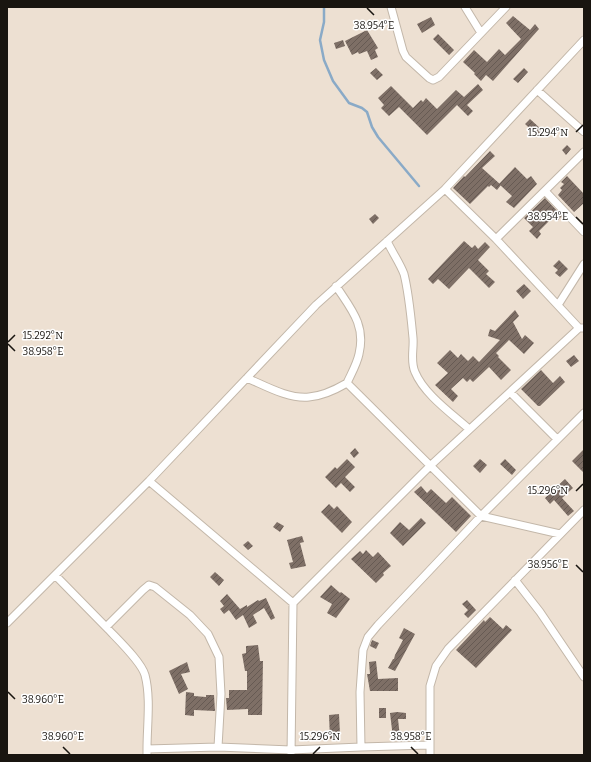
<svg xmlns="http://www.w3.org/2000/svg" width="591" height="762" font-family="Bitter,serif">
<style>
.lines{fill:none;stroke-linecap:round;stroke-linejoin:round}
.stream{stroke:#8aaac7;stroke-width:2.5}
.building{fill:url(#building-hatch)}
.street-casing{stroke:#c3b7a9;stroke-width:9}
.street{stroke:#fff;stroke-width:7}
.ticks{fill:none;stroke:#191510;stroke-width:1.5}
.ticks-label{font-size:10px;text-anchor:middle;fill:#191510;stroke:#fff;stroke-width:3;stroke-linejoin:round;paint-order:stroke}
</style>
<defs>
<pattern id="building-hatch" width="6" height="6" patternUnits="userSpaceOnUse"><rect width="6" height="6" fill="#7e6f66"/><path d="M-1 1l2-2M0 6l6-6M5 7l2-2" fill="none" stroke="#665a53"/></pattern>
</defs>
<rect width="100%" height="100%" fill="#ede0d2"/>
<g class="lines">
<path class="stream" d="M324,7v15l-4,18 4,20 9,21 16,22 13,5 5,4 5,15 6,10 41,49"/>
</g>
<path class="building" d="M513,16l17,14 5,-6 4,5 -46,52 -7,-6 -5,6 -7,-7 1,-1 -12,-11 11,-12 13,12 12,-13 6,6 16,-16 -15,-16z
M431,17l4,8 -13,8 -5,-9z
M367,30l11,18 -3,2 3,7 -7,3 -4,-9 -8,3 -1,-2 -6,3 -7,-14z
M438,34l16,16 -5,5 -16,-16z
M343,40l2,6 -9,3 -2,-6z
M376,68l7,7 -6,5 -7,-7z
M524,68l4,4 -10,11 -5,-4z
M478,84l5,6 -16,15 6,6 -5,5 -11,-11 -30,30 -28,-28 -10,9 -8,-8 3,-3 -6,-7 13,-12 22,22 8,-8 2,2 3,-4 11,11 19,-19 8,7z
M530,119l12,11 -5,5 -12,-11z
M567,145l4,4 -5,6 -4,-5z
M490,151l5,5 -13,12 19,17 -4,5 -6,-5 -2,2 -1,-1 -18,18 -17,-16 11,-12 1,1z
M515,167l12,12 4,-3 6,8 -23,24 -8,-6 6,-6 -13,-12z
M567,176l17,18v9l-10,9 -16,-17 4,-5 -2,-2 4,-4 -3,-2z
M545,198l17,18 -4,4 -4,-4 -15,15 2,3 -4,5 -8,-8 4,-4 -9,-9z
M375,214l4,4 -6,6 -4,-5z
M464,241l8,7 3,-3 3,4 7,-7 5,5 -12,13 11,11 -3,3 9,8 -6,6 -20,-20 -20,21 -11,-10 -5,5 -5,-5z
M559,260l9,9 -8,8 -5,-4 3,-3 -5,-4z
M524,284l7,7 -8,8 -7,-8z
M515,310l4,6 -6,6 9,17 3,-4 9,8 -10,11 -15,-14 -13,13 3,3 -1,1 13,13 -10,10 -12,-13 -16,15 -3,-3 -3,3 -4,-4 -12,11 7,7 -5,6 -18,-17 13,-12 -11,-10 13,-13 8,8 3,-4 7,7 5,-5 6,6 21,-22 -12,-4 2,-7 5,2z
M574,355l5,6 -8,6 -5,-6z
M541,370l12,13 7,-7 5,6 -25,24h-2l-17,-17z
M355,448l4,5 -5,5 -4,-5z
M584,449v24l-12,-12z
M347,459l8,8 -10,10 10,10 -5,5 -9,-9 -5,5 -11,-11 10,-10 2,2z
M480,459l7,6 -7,8 -7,-7z
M505,459l11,11 -4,5 -12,-11z
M565,479l8,9 -11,10 12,13 -6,5 -14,-16 -4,4 -5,-6z
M421,486l6,7 4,-4 15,14 6,-6 19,19 -15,16 -42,-40z
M329,504l5,5 3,-3 15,16 -10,11 -21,-21z
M421,518l5,5 -23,23 -13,-13 10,-11 9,8z
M277,522l7,4 -4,6 -7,-5z
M302,536l2,6 -4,1 6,23 -15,3 -2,-6 4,-1 -6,-22z
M248,541l5,5 -5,4 -5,-5z
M366,550l7,7 5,-5 13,14 -8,7 1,2 -8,8 -25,-24 9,-8 3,3z
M215,572l9,8 -5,6 -9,-9z
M331,585l9,8 1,-1 9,7 -14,19 -9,-5 5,-9 -12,-7z
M227,594l13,15 7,-4v2l11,-7 1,1 7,-3 9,20 -4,2 -7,-12 -11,7 4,8 -8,5 -6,-13 -7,5 -7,-10 -5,4 -4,-5 4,-3 -4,-5z
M467,600l9,10 -8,8 -4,-4 4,-4 -6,-6z
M490,617l13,12 3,-4 6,5 -36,38 -20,-18 28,-30 1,2z
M404,628l11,6 -20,37 -7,-3 5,-9h2h-1l1,-4 8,-15 -4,-2z
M372,640l7,3 -3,6 -6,-3z
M258,645l2,16h3l-1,54h-14v-6l-21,1 -1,-12h3v-8h18v-19h-2l-3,-17 4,-1v-7z
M376,661l2,18 20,-1v13h-28l-3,-17h3l-1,-12z
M187,662l3,10 -9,2 7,15 -9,5 -10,-23z
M186,692l8,1v3l12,1v-2h8l1,16 -21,-1v6l-9,-1z
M379,708h7v10h-7z
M397,712l9,1v6h-8l2,18 -7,1 -3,-25z
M339,714l1,20h-3v4l-7,1 -1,-24z"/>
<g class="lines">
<defs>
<path id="street" d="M391,7l12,44 3,6 23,21 4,2 6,-3 67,-70
M465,7l16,26
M537,90l47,42
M445,189l51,50 83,89h5
M545,191l39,41
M496,239l88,-87
M387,241c5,11 13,22 17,33 5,20 7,43 9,64 1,11 -3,23 2,34 9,22 36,41 54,57
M336,286c15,23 30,39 23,68 -2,10 -8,20 -12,29
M558,305l26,-41
M247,378c19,8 41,21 62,19 14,-1 26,-7 38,-14l134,133 79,18
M510,392l47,47
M149,481l144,122
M55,575l51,52
M515,580l25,32 44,65
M7,623l142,-142 167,-176 129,-116 139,-149
M361,747l68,-2
M147,749c0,-24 4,-51 -2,-74 -4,-14 -29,-37 -39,-48l37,-37 6,-5 6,2 35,28 18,19 11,23 2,37 -3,53
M147,755v-6l71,-2 73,3 70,-3 -1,-55 3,-42 5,-13 10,-12 103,-109 103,-103
M291,755l2,-152 137,-137 149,-138
M430,755v-69l6,-20 12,-17 136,-139"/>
</defs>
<use href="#street" class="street-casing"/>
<use href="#street" class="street"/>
</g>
<path class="ticks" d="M367,8l7,7M576,132l7,-7M576,217l7,7M8,342l7,-7M8,344l7,7M576,491l7,-7M576,565l7,7M8,692l7,7M63,747l7,7M411,747l7,7M313,754l7,-7"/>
<g class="ticks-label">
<text x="374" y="29">38.954°E</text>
<text x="548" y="136">15.294°N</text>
<text x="548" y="220">38.954°E</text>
<text x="43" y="339">15.292°N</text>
<text x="43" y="355">38.958°E</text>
<text x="548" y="494">15.296°N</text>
<text x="548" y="568">38.956°E</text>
<text x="43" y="703">38.960°E</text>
<text x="320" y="740">15.296°N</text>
<text x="63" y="740">38.960°E</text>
<text x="411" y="740">38.958°E</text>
</g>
<rect width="591" height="762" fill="none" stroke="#191510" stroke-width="16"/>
</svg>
